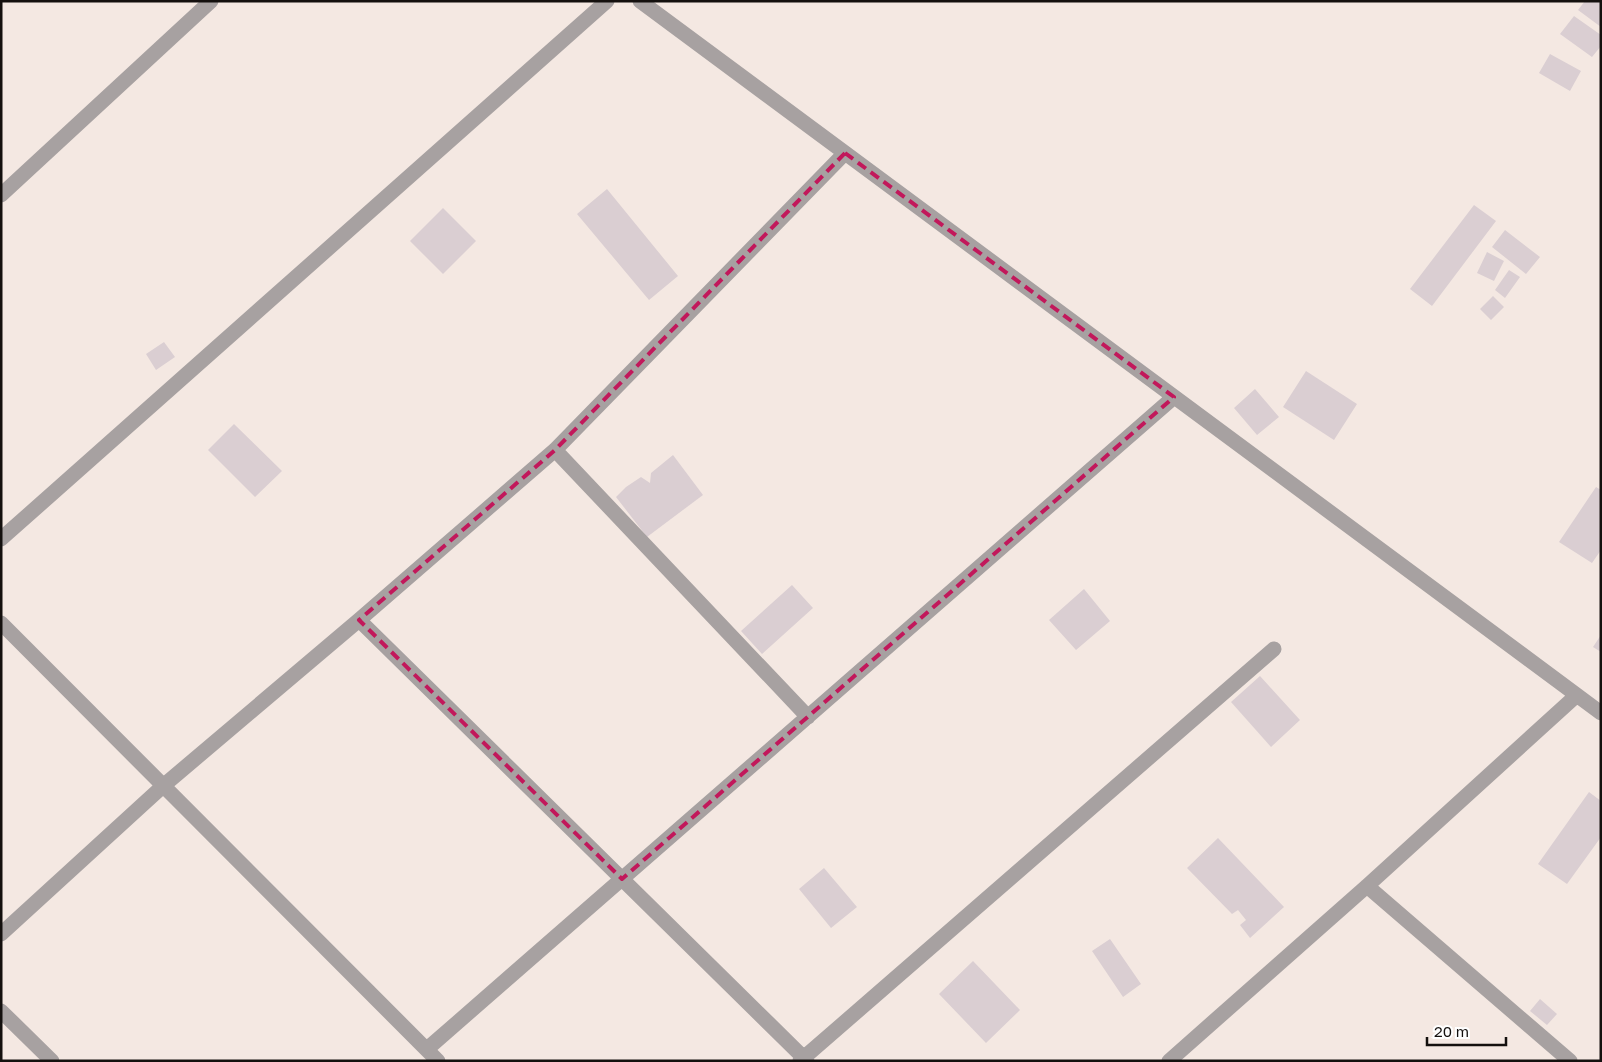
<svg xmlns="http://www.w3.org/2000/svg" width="1602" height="1062" font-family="'Golos Text',sans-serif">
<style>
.building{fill:#daced2}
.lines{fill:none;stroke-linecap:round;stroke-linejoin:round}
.minor{stroke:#a7a1a1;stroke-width:15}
.marked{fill:none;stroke:#c2185b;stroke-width:4;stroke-dasharray:10 6;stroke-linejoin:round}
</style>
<rect width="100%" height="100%" fill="#f4e8e2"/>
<path class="building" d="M1585,1h14l2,2v24l-23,-17z
M1574,16l27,19v11l-9,11 -32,-23z
M1550,54l31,17 -11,20 -31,-18z
M607,189l71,87 -29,24 -72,-86z
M1474,205l22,16 -64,85 -22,-17z
M443,208l33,33 -33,33 -33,-33z
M1505,230l35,27 -14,17 -34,-27z
M1487,252l17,9 -10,20 -17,-8z
M1509,270l11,7 -15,21 -10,-8z
M1493,296l11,11 -13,13 -11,-11z
M164,342l11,15 -19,13 -10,-16z
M1306,371l51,33 -23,36 -51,-33z
M1255,389l24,28 -22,18 -23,-27z
M234,424l48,47 -27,26 -47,-47z
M673,455l30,40 -56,42 -31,-40 10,-10 15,-10 9,6 1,-10z
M1596,487l5,3v60l-9,13 -33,-21z
M792,585l21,23 -51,46 -21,-23z
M1084,589l26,32 -34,29 -27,-30z
M1601,635v17l-8,-5z
M1260,676l40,44 -29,27 -40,-45z
M1589,792l12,9v36l-34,47 -29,-20z
M1218,838l66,69 -34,31 -10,-13 6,-5 -8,-10 -6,4 -45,-46z
M824,868l33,39 -26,21 -32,-39z
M1110,939l31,45 -18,13 -31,-46z
M973,961l47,49 -34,33 -47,-49z
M1540,999l17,15 -10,11 -17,-14z"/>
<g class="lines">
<path class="minor" d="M640,1l961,712
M1,195l210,-194
M555,450l253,267
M1,539l606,-538
M359,620l448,441
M1,623l437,438
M1367,886l203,175
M1,934l162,-148 196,-166 196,-170 290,-297
M1,1011l51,50
M427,1049l747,-652
M800,1061l474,-412
M1169,1061l198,-175 210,-191"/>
</g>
<path class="marked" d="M845,153l329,244 -552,482 -263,-259 196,-170z"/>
<rect width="1602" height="1062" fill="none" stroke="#14100e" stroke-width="5"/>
<path d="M1427 1037v8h79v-8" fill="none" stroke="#14100e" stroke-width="2.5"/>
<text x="1434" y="1037" font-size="15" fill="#14100e" stroke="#ffffff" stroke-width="4" paint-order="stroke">20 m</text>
</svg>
